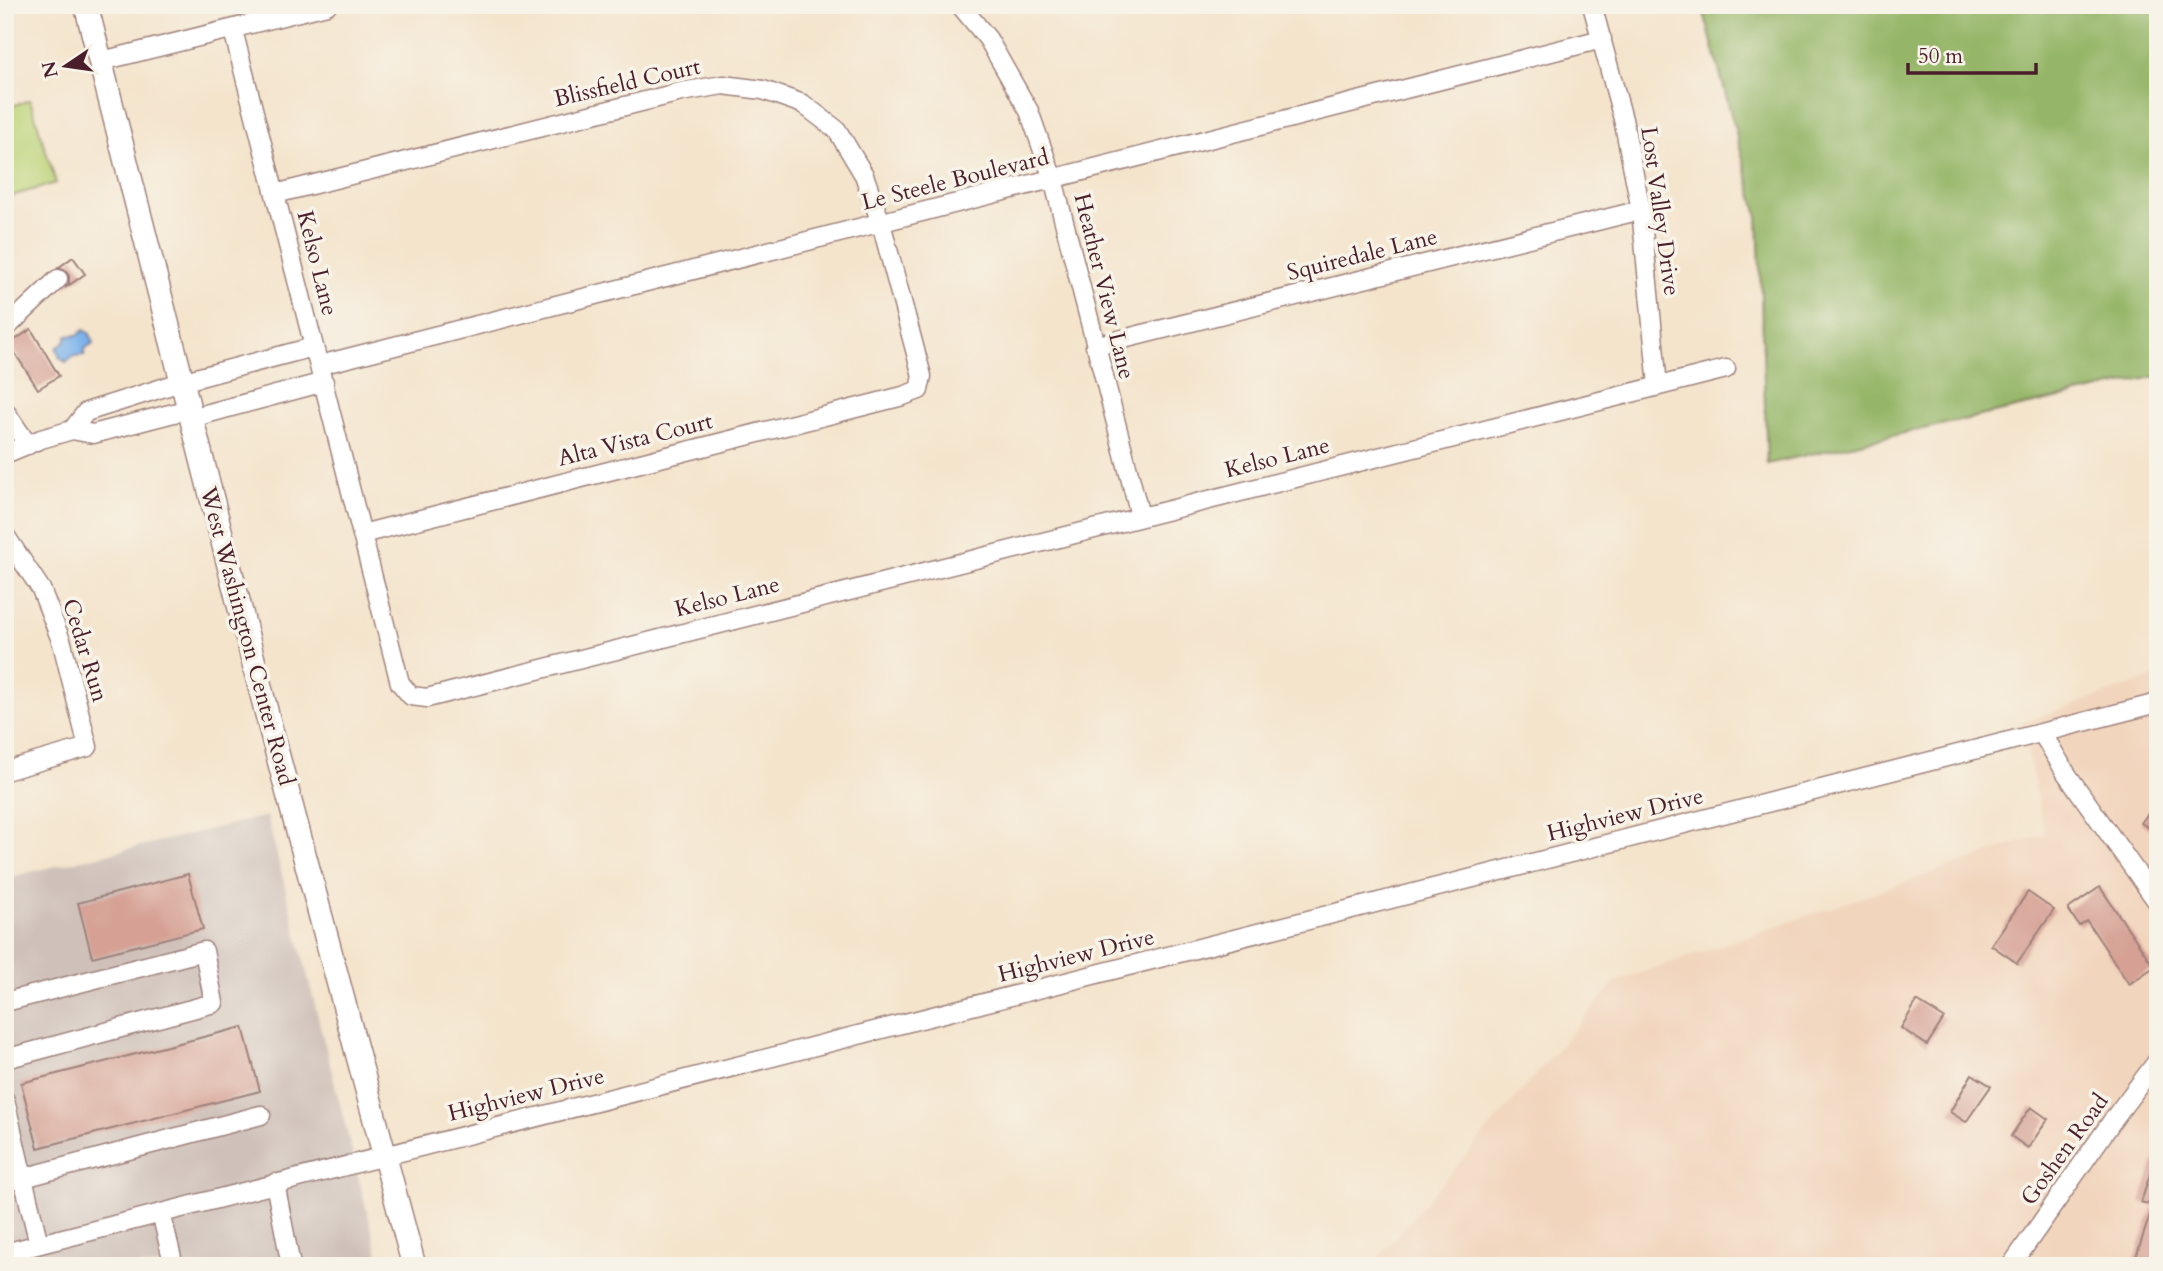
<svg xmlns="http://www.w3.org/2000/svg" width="2163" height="1271" font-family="Cardo,serif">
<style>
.built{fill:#f2d5bd}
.industrial{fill:#cfc1ba}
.green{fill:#bcd478;stroke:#837a52;stroke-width:2}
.forest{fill:#95b668;stroke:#706a4a;stroke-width:2}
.water{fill:#7cb3eb;stroke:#63698b;stroke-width:2}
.building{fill:#d6a194}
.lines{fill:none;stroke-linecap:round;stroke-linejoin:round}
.minor-casing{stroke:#9f827c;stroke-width:21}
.major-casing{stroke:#9f827c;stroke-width:26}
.minor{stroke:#fff;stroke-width:18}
.major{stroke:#fff;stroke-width:23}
.labels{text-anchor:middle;stroke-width:7;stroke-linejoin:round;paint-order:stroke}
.street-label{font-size:23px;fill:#4a1f2b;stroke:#f7f3e8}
</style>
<rect width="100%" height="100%" fill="#f7f3e8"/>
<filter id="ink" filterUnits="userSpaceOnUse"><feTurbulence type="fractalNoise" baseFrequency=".0143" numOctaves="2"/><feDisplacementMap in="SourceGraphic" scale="14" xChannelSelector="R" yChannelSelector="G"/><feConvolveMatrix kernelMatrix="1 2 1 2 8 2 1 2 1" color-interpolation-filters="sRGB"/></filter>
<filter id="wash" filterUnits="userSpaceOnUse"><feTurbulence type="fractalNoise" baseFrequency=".00686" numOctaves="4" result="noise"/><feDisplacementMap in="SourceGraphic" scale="28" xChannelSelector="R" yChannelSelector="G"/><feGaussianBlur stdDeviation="1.57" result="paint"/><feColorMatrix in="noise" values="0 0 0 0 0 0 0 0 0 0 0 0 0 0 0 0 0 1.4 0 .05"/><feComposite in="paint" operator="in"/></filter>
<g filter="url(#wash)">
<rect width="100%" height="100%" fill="#f4e4cc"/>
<path class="built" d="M2158,676v590h-787l244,-284 430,-148 -24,-111z"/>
<path class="industrial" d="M267,816l114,450h-376v-388z"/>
<path class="green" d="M30,100l26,83 -51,15v-90z"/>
<path class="forest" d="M1702,5h456v371l-391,88 -9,-248z"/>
<path class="water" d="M84,330l6,4 3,9 -8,6 -1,6 -10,1 -8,6 -6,-4 -3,-10 8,-6 2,-6 11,-1z"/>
<g id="blocks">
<path class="building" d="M73,257l12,17 -20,14 4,-5v-7l-3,-5 -8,-3z
M31,329l28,47 -21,13 -29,-45z
M2158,800v34l-17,-11z
M188,874l15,55 -111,28 -14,-54z
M2100,887l54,80 -25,17 -42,-63 -8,5 -11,-17z
M2028,892l26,18 -37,53 -26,-18z
M1917,1001l27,17 -17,27 -26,-17z
M243,1027l17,64 -222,57 -17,-65z
M1972,1074l19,12 -25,36 -16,-10z
M2031,1107l17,12 -20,29 -17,-12z
M2155,1159h3v107h-25l20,-60 -12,-4z"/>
</g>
</g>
<g filter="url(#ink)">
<use href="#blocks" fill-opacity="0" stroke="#9f827c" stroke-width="2"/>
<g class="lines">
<defs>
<path id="minor" d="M960,5l28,34 41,72 24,68 87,337
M1592,5l31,114 18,91 17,176
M233,30l167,653 11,13 16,2 1299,-329
M102,61l225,-56
M275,194l406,-102 42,-7 40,5 40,14 34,26 27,45 17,48 41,153 -3,14 -16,6 -541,138
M5,329l53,-50
M1095,346l546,-136
M320,365l1282,-326
M5,411l23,34
M191,418l133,-36
M72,430l14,-18 95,-30 132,-35
M5,454l36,-15 31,-9 21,4 96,-25
M5,535l36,54 21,54 26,104 -83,24
M2042,733l24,40 92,130
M5,1002l199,-51 10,52 -209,56
M5,1100l18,78 238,-63
M5,1182l18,-4 16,66
M275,1183l16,83
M161,1213l13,53
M5,1253l2153,-550
M2011,1266l104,-149 43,-57"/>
<path id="major" d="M86,5l185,725 143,536"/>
</defs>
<use href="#minor" class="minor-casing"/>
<use href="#major" class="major-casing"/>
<use href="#minor" class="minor"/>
<use href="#major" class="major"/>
</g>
</g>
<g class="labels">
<g class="street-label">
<text transform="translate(627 82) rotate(-13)" y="8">Blissfield Court</text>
<text transform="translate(955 179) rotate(-14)" y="8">Le Steele Boulevard</text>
<text transform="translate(1661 211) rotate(82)" y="8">Lost Valley Drive</text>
<text transform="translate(1362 254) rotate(-14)" y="8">Squiredale Lane</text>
<text transform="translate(318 263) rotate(76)" y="8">Kelso Lane</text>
<text transform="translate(1105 286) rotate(76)" y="8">Heather View Lane</text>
<text transform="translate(635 439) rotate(-14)" y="8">Alta Vista Court</text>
<text transform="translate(1277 457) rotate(-14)" y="8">Kelso Lane</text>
<text transform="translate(727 596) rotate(-14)" y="8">Kelso Lane</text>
<text transform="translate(248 636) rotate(75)" y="8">West Washington Center Road</text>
<text transform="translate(86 650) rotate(73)" y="8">Cedar Run</text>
<text transform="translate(1625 814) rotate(-14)" y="8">Highview Drive</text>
<text transform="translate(1076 955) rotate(-14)" y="8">Highview Drive</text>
<text transform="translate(526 1094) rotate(-14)" y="8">Highview Drive</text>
<text transform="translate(2064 1149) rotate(-54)" y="8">Goshen Road</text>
</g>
</g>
<rect width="2163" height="1271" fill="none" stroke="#f7f3e8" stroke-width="28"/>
<g transform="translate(66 66) rotate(257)" stroke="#f7f3e8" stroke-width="5" paint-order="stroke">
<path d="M0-5L12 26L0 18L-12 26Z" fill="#4a1f2b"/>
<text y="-10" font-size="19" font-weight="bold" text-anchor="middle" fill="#4a1f2b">N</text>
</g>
<path d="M1908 63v10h128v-10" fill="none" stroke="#4a1f2b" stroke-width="3.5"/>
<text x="1918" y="63" font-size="21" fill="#4a1f2b" stroke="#f7f3e8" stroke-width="5" paint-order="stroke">50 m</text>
</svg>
